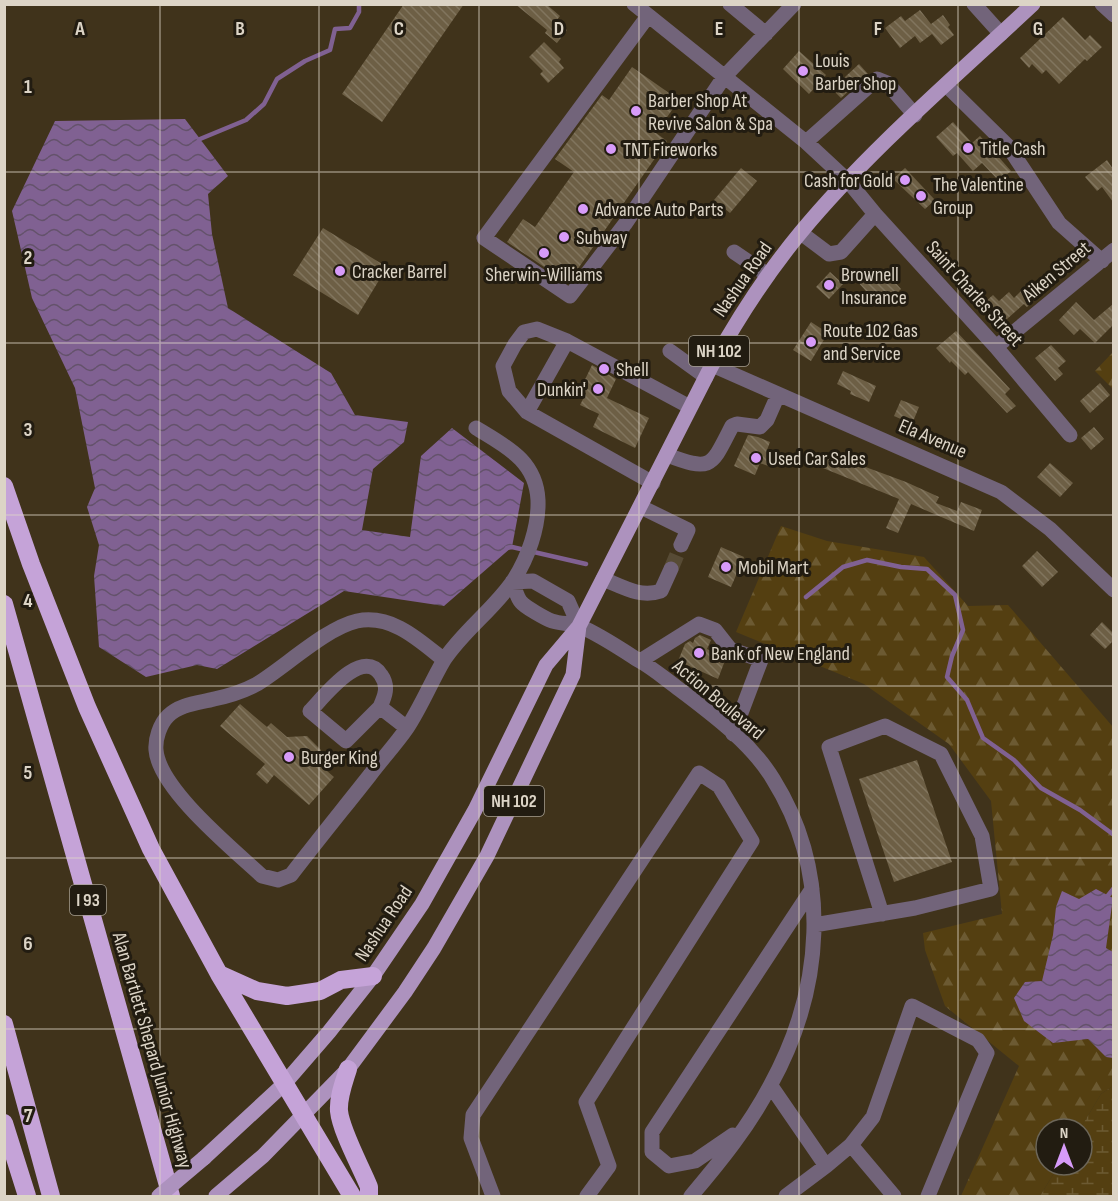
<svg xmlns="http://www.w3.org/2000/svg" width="1118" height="1201" font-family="'Sofia Sans Condensed',sans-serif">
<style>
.forest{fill:url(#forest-firs)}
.wetland{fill:url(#wetland-marsh)}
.water{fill:url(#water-waves)}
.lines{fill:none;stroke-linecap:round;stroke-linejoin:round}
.stream{stroke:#806192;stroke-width:4.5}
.building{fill:url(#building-back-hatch)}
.minor-tunnel{stroke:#574b35;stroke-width:15;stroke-dasharray:15 8;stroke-linecap:butt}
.minor{stroke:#72647a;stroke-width:15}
.major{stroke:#ad92be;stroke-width:15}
.highway{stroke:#c5a3d8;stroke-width:18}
.major-bridge{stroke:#ad92be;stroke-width:15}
.grid{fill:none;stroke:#dcd4c6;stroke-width:1.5;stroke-opacity:0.55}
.poi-dot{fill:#d79bf9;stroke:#221c11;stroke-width:2}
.labels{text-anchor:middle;stroke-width:6;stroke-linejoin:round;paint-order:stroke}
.shield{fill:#221c11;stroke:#a49d90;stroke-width:1.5}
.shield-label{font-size:18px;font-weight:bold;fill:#dcd4c6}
.poi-label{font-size:20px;fill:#dcd4c6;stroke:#221c11;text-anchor:start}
.street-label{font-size:20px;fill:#dcd4c6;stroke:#221c11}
.grid-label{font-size:20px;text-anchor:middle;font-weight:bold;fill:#dcd4c6;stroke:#221c11;stroke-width:6;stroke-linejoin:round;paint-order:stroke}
</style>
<defs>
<pattern id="forest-firs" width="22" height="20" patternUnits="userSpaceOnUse" patternTransform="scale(1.5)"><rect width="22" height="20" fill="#543f11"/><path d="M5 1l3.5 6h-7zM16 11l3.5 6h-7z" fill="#6c5a32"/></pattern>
<pattern id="wetland-marsh" width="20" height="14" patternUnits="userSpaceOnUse" patternTransform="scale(1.5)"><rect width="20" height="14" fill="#543f11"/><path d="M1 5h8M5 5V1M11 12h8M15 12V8" fill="none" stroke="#6c5a32"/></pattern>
<pattern id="water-waves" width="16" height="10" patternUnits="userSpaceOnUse" patternTransform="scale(1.5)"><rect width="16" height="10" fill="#806192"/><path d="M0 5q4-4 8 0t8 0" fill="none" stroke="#64526b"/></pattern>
<pattern id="building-back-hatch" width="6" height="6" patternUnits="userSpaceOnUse" patternTransform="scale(1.5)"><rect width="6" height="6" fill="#6d5f45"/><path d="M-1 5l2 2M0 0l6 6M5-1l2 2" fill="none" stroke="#81755e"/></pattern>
</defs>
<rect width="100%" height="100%" fill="#40331b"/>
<path class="forest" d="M1113,352v37l-18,-18z
M781,526l46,15 97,16 44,49 40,-1 105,122v359l-12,8 -21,35h-34v36h13l-19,31h-79l58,-130 -74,-60 -20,-56 -2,-17 79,-19 -11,-113 -42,-57 -85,-60 -128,-52z"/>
<path class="wetland" d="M1113,1086v110h-73l19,-31h23v-36h-2l21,-35z"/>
<path class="water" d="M185,119l43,57 -20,18 4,40 16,74 103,65 24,42 53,7 -4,20 -31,27 -11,61 48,7 11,-81 31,-28 72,55 -12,64 -68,59 -100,-15 -127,78 -20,-4 -51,12 -47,-30 -5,-71 5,-31 -12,-38 8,-19 -20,-100 -43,-90 -20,-87 43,-90z
M1096,889l17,9 -7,50 7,4v106l-7,-1 -18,-18 -35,4 -29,-22 -10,-23 11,-16 17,-1 11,-46 3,-28 6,-16 17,8z"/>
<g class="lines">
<path class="stream" d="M198,142l2,-3 46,-19 18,-16 13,-25 28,-18 25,-11 5,-21 15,-1 9,-16v-8
M507,548l5,-1 74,17
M806,597l37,-30 24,-7 34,7 26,2 28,26 8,35 -11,26 -5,21 20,23 16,38 31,22 27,28 39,22 34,25
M1106,898l8,-10"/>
</g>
<path class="building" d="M404,4h60l-82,118 -40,-28z
M515,4h31l14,12 -4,5 11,9 -10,13 -12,-10 2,-3z
M920,10l11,14 12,-9 7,10 -2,2 6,8 -13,10 -9,-11 -12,9 -5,-7 -15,12 -15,-20 16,-12 4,5z
M1063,17l22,23 5,-5 12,12 -15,14 -2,-2 -26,25 -13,-14 -4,4 -10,-10 -3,4 -9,-10z
M544,42l17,17 -2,3 5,6 -16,15 -8,-9 3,-3 -14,-14z
M799,51l27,24 -17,19 -26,-25z
M859,64l9,10 -27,24 -9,-9z
M632,67l47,33 -23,33 11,8 -99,142 -61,-41 16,-23 12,8 39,-55 -19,-13 47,-64 7,5z
M953,122l19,21 8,-7 31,35 -12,10 -17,-18 -9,8 -16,-18 -4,3 -17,-19z
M1107,160l6,9v33l-11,-15 -5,4 -12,-14z
M741,168l16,13 -27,32 -16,-13z
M905,168l30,32 -10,9 -32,-30z
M323,228l64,39 -29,48 -65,-40z
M871,268l9,9 6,-5 15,17 -13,13 -9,-9 -6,6 -16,-18z
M830,272l13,12 -14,15 -13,-12z
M1024,288l11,11 -8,8 -3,-3 -26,23 -12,-16 4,-3 -5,-6 8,-7 6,6 10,-9 5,6z
M1076,302l18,18 19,-16v21l-18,18 -15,-14 -6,6 -15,-15z
M811,322l17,11 -17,28 -18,-11z
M956,331l54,58 -5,5 11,12 -9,7 -39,-41 -3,3 -14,-14 -1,2 -14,-15z
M1051,345l15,16 -8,7 5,6 -8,7 -20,-23z
M592,365l24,14 -9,19 42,20 -14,30 -42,-21 6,-13 -19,-9 6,-12 -6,-3z
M843,371l33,15 -7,16 -19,-8 1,-3 -14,-7z
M1100,383l10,12 -20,18 -10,-12z
M901,400l18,7 -7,17 -18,-8z
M1094,427l10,12 -13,11 -10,-12z
M748,435l10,2 12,5 -3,8 9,4 -5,13 -11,-4 -5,12 -21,-9z
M833,450l12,5 -1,2 9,3 -1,2 54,20 33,15 -3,6 21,8 4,-9 21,8 -8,21 -63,-27 -13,29 -12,-5 13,-29 -81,-33 4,-10 7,3z
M1050,463l23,20 -13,14 -23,-20z
M721,547l23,10 -13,30 -23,-10z
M1037,551l21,21 -16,15 -20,-21z
M1102,622l11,11v8l-8,8 -15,-14z
M700,635l11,5 -4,9 19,9 -8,21 -40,-18 7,-17 5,-3 3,2 2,-5z
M240,704l27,23 4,-4 16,14 20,-1 14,14 -1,15 14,12 -25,28 -35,-30 -7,9 -11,-10 9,-10 -45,-38z
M917,760l35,102 -58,20 -35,-103z"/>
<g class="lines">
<path class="minor-tunnel" d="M671,569l10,-24"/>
<path class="minor" d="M634,4l172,138 42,39 27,33 121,133 74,88
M730,4l36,30
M974,4l27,30
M1102,4l12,11
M648,16l-164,222 86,58 55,-72 99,-147 70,-73
M947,86l61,60 51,77 43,38
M806,142l71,-63 10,4 28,32
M801,233l28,21 12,-2 34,-38
M734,252l34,23
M996,347l118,-97
M670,351l36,26
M712,365l289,127 49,37 64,61
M527,412l40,-71
M667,455c45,17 44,12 65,-29l5,-2 23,3 7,-7 11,-25
M653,483l-126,-71 -18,-21 -6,-25 12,-22 9,-12 13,-3 30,12 123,66
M641,507l47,23 -7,15
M603,579c20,8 37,19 58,12l10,-22
M512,582c3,6 5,16 9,20 4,5 25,17 31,19 9,3 19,2 27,5 18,7 42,23 59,34 13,7 25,17 37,26 35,27 75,55 98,93 60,96 50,211 -3,307 -21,40 -50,76 -79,110
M512,582l21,-1 35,20 11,25
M444,660c-25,-20 -52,-46 -87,-39 -31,7 -72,46 -100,63 -13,7 -29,12 -43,15 -15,4 -34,5 -46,17 -8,8 -13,23 -12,34 3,39 77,99 106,126l16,4 13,-5c26,-34 53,-67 79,-100 12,-16 26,-31 37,-47 14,-21 24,-46 37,-68 19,-29 49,-50 69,-79 15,-23 26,-54 25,-81 -2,-40 -33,-54 -62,-72
M640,661l59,-37 16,6 15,19 31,11 -28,74
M380,707l-34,34 -36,-30c13,-13 52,-65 71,-36 8,11 4,21 -1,32l27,21
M814,925l101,-17 76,-19 -9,-53 -41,-82 -56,-28 -56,21 53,167
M771,1086l55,80 25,-21 22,-28 39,-111 66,34 9,13 -59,143
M733,1135l-38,26 -26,5 -17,-14v-20l160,-243
M851,1145l43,51
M493,1196l-22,-58 2,-23 226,-342 20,13 33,55 -166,261 23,64 -22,30
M786,1196l40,-30"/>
<path class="major" d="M204,1158l80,-74 45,-52 44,-56 49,-72 53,-94 71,-145 33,-39 133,-261c26,-47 55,-92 89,-133 68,-82 154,-155 232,-228
M216,1196l47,-40 85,-87 57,-77 29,-44 53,-92 86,-181 6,-49"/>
<path class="highway" d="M4,486l27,78 56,143 64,142 68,125 133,222
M4,604l167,592
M219,974l38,17 30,5 33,-5 21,-11 32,-4
M4,1024l47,172
M348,1069c-4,13 -10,28 -9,42 2,20 22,56 30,76v9
M4,1123l23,73"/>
<path class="major-bridge" d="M159,1196l45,-38"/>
</g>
<path class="grid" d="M160,4v1192M319,4v1192M479,4v1192M639,4v1192M799,4v1192M958,4v1192M4,172h1110M4,343h1110M4,515h1110M4,686h1110M4,858h1110M4,1029h1110"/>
<g class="poi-dot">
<circle cx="803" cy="71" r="6"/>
<circle cx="636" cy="111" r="6"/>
<circle cx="968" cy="148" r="6"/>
<circle cx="611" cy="149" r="6"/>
<circle cx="905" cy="180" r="6"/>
<circle cx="921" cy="196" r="6"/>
<circle cx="583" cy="209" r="6"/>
<circle cx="564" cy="237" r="6"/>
<circle cx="544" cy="253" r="6"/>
<circle cx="340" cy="271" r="6"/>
<circle cx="829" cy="285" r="6"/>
<circle cx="811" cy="342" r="6"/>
<circle cx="604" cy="369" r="6"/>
<circle cx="598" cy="389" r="6"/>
<circle cx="756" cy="458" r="6"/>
<circle cx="726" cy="567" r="6"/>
<circle cx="699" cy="653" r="6"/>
<circle cx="289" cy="757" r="6"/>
</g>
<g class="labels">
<g class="shield">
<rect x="689" y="336" width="60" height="30" rx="4.5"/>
<rect x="484" y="786" width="60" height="30" rx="4.5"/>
<rect x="70" y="885" width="36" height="30" rx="4.5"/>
</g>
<g class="shield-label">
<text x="719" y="357">NH 102</text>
<text x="514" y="807">NH 102</text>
<text x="88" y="906">I 93</text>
</g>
<g class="poi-label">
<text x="815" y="67">Louis<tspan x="815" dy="23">Barber Shop</tspan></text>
<text x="648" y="107">Barber Shop At<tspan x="648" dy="23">Revive Salon &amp; Spa</tspan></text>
<text x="980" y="155">Title Cash</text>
<text x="623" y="156">TNT Fireworks</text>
<text x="893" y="187" text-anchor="end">Cash for Gold</text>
<text x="933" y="191">The Valentine<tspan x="933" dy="23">Group</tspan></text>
<text x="595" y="216">Advance Auto Parts</text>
<text x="576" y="244">Subway</text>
<text x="352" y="278">Cracker Barrel</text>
<text x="544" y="281" text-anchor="middle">Sherwin-Williams</text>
<text x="841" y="281">Brownell<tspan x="841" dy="23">Insurance</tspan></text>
<text x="823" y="337">Route 102 Gas<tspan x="823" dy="23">and Service</tspan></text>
<text x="616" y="376">Shell</text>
<text x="586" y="396" text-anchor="end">Dunkin'</text>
<text x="768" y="465">Used Car Sales</text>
<text x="738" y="574">Mobil Mart</text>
<text x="711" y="660">Bank of New England</text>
<text x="301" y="764">Burger King</text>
</g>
<g class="street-label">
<text transform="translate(1056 271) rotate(-40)" y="7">Aiken Street</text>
<text transform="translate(742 279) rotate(-55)" y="7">Nashua Road</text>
<text transform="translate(975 293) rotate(48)" y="7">Saint Charles Street</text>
<text transform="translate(933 438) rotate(23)" y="7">Ela Avenue</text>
<text transform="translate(719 699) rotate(40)" y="7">Action Boulevard</text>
<text transform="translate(383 923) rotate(-56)" y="7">Nashua Road</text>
<text transform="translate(153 1050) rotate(74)" y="7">Alan Bartlett Shepard Junior Highway</text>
</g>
</g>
<g class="grid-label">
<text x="80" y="35">A</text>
<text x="240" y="35">B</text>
<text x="399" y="35">C</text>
<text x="559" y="35">D</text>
<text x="719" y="35">E</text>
<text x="878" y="35">F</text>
<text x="1038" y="35">G</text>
<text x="28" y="93">1</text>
<text x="28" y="264">2</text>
<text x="28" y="436">3</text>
<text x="28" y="607">4</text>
<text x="28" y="779">5</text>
<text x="28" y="950">6</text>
<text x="28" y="1122">7</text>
</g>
<rect width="1118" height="1201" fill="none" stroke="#dcd4c6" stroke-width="12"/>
<g transform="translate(1064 1147)"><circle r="28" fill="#221c11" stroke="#6c6659" stroke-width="1.5"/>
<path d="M0-4.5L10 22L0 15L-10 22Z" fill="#d79bf9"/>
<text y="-9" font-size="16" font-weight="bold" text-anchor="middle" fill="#dcd4c6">N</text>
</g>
</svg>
